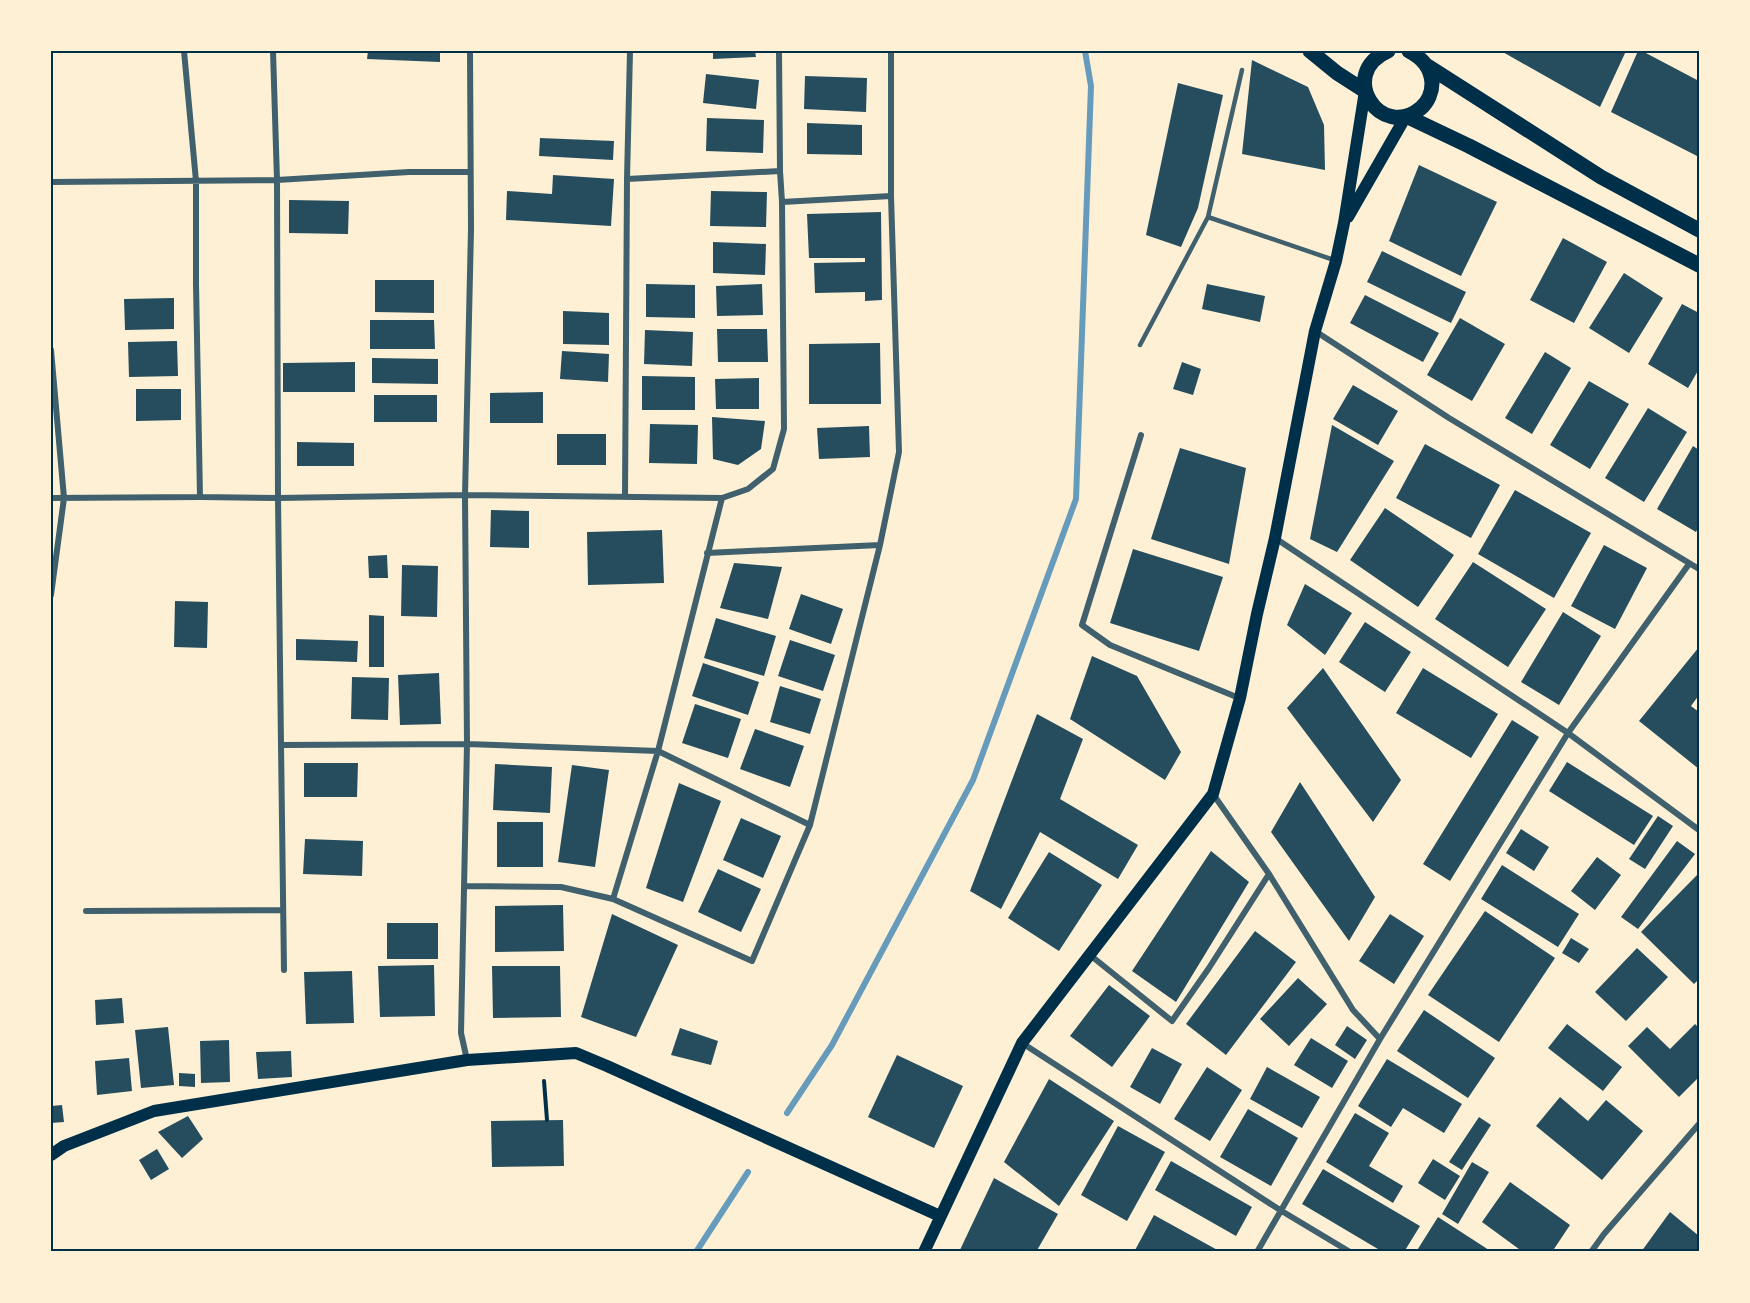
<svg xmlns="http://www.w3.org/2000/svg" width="1750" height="1303" font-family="Quicksand,sans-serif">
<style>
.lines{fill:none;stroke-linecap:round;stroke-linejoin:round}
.stream{stroke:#669bbc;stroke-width:6}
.building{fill:#264d5e}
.path{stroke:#003049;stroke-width:4}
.service{stroke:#3f606c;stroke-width:4.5}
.minor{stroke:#3f606c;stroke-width:6}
.secondary{stroke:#003049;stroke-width:12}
.primary{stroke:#003049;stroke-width:15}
.neatline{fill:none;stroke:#003049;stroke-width:2}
</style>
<rect width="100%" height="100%" fill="#fdf0d5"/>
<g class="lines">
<path class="stream" d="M787,1113l45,-68 141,-265 103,-281 15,-413 -6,-35
M696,1252l52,-80"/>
</g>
<path class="building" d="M368,51h72v11l-73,-3z
M713,51h42l1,6 -43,2z
M1501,51h125l-26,56z
M1638,51h4l57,30v76l-88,-45z
M1252,60l56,27 16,38 1,45 -83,-16z
M706,74l53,6 -3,29 -53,-6z
M805,76l62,2 -1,34 -62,-3z
M1178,83l45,12 -25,113 -17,39 -35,-12z
M707,118l57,2 -1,33 -57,-2z
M807,123l55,2v30l-55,-1z
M540,138l74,3 -1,19 -74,-4z
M1419,165l78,37 -36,74 -72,-35z
M553,175l61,4 -3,47 -105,-6 1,-29 45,3z
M711,191l56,1 -1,35 -56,-1z
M289,200l60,1 -1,33 -59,-1z
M881,212l1,88 -17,1v-9l-50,1 -1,-30 51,-1v-4h-56l-2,-44z
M1563,238l44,24 -33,61 -44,-23z
M713,242l53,2 -1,31 -52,-2z
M1382,251l84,41 -15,31 -84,-41z
M1624,273l39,25 -34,55 -40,-25z
M375,280h59v33l-59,-1z
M646,284l49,1v33l-49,-1z
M762,284l1,31 -46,1 -1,-30z
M1207,284l58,12 -5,26 -58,-13z
M1365,295l74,38 -16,29 -73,-39z
M174,298v31l-49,1 -1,-31z
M1682,304l17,9v56l-11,19 -40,-24z
M563,311l46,2v32l-46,-1z
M1460,318l45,26 -33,57 -45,-26z
M370,320h64l1,29h-65z
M717,329h50l1,33h-50z
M645,330l48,2 -1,34 -48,-2z
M177,341l1,35 -49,1 -1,-35z
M880,343l1,61h-72v-60z
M562,351l47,3 -1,28 -48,-3z
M1545,352l26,16 -39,66 -27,-16z
M372,358l66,1v25l-66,-1z
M355,362v30h-72v-29z
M1182,362l19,7 -8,26 -20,-6z
M642,376l53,1v33h-53z
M759,378v31h-43l-1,-30z
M1589,381l40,23 -39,65 -40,-24z
M1353,385l45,26 -20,34 -45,-26z
M136,389h45v31l-45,1z
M543,392v31h-53v-30z
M374,395h63v27h-63z
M1648,408l39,24 -43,70 -39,-24z
M712,417l53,4 -4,28 -23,16 -25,-6z
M650,424l48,1 -1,39 -48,-1z
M1332,425l62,36 -57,91 -27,-13z
M869,426l1,31 -51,2 -2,-31z
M557,434h49v31h-49z
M297,442l57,1v23h-57z
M1425,444l75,41 -29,53 -75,-40z
M1693,446l6,4v76l-3,6 -39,-23z
M1180,448l66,20 -17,96 -78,-25z
M1515,490l76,43 -37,65 -76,-44z
M1385,508l69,47 -36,52 -68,-47z
M491,510l38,1v37l-39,-1z
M662,530l2,53 -76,2 -1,-53z
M1604,545l43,23 -32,61 -44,-23z
M1133,549l90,28 -24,74 -89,-28z
M387,555l1,23h-19l-1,-22z
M1473,562l73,47 -38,58 -73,-48z
M734,563l48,4 -14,52 -48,-11z
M402,565l36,1 -1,51 -36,-1z
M1305,584l47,29 -27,42 -38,-30z
M801,594l42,15 -12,35 -42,-15z
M175,601l33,1 -1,46 -33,-1z
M1563,612l38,24 -42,69 -38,-23z
M369,615l15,1v51h-15z
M716,618l60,18 -12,40 -60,-18z
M1365,622l46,30 -26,40 -46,-30z
M296,639l62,2 -1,21 -61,-2z
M790,640l45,15 -12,36 -45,-15z
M1699,647v48l-8,11 8,6v57l-60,-48z
M1092,656l45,20 44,76 -16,28 -95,-61z
M703,663l56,19 -11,33 -56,-19z
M1323,668l78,112 -28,42 -86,-114z
M1423,668l75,46 -27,44 -75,-45z
M439,673l2,51 -41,1 -2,-50z
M352,677l37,1 -1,42 -37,-1z
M780,686l41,13 -11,35 -40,-12z
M695,704l46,15 -13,39 -46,-15z
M1037,714l46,25 -23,60 78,46 -20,34 -78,-47 -39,77 -31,-18z
M1512,720l27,17 -89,144 -27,-17z
M755,729l49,17 -14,41 -50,-18z
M1567,762l86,54 -19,29 -85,-54z
M304,763h54l-1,34h-53z
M495,764l57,3 -2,46 -57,-3z
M572,765l37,5 -14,97 -37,-5z
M1300,782l75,115 -26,44 -78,-109z
M679,783l42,18 -38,101 -37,-14z
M1658,816l15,10 -28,43 -16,-10z
M741,818l40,18 -18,42 -40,-18z
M497,822h46v45h-46z
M1521,829l28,18 -15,24 -28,-18z
M305,839l58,2 -1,35 -59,-2z
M1677,841l18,13 -57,75 -17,-12z
M1211,851l38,31 -73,120 -44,-31z
M1049,852l53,33 -43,66 -51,-33z
M1597,857l24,18 -26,35 -24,-19z
M1502,865l77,49 -21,33 -77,-48z
M718,869l43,20 -20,43 -43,-20z
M1699,873v106l-5,5 -53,-52z
M563,905l1,46 -69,1v-46z
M1485,911l70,47 -56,84 -71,-47z
M612,914l66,31 -42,92 -55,-20z
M1390,914l34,22 -30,48 -35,-23z
M387,923h51v36h-51z
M1255,931l41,31 -70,93 -40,-31z
M1571,938l18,11 -10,14 -17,-10z
M1637,948l31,29 -42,44 -31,-29z
M434,965l1,51 -55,1 -2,-51z
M492,966h68l1,51 -68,1z
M352,971l2,52 -48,1 -2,-52z
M1298,978l29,26 -38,42 -29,-27z
M1109,985l41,31 -38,51 -42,-31z
M122,998l2,25 -28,2 -1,-25z
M1424,1010l71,48 -27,40 -71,-47z
M1567,1024l55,43 -19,24 -55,-43z
M1695,1024l4,4v49l-20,20 -51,-51 19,-19 23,22z
M1347,1026l20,14 -12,19 -20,-14z
M168,1027l6,58 -33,3 -6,-58z
M680,1028l38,13 -7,24 -40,-10z
M1311,1038l37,23 -16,27 -38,-23z
M229,1040l1,42 -29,1 -1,-42z
M1152,1048l30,16 -22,40 -30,-17z
M291,1051l1,26 -34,2 -2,-27z
M897,1055l66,31 -29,62 -66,-31z
M129,1058l3,33 -35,4 -2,-34z
M1387,1059l75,45 -18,29 -41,-25 -12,19 -33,-21z
M1207,1067l35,23 -32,51 -36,-22z
M1267,1067l53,30 -18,31 -52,-29z
M179,1073l16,1v13l-16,-1z
M1049,1079l65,42 -55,85 -55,-44z
M1560,1097l28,24 18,-21 37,31 -41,49 -66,-54z
M62,1105l2,17 -13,1v-17z
M1248,1109l50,29 -27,48 -51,-29z
M1355,1113l34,20 -20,33 34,20 -10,17 -67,-41z
M188,1116l15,23 -21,19 -24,-26z
M1479,1117l12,8 -29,45 -13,-8z
M563,1120l1,46 -72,1 -1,-46z
M1118,1126l47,26 -38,69 -46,-26z
M157,1149l12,20 -18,11 -12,-20z
M1433,1159l27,17 -15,24 -27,-17z
M1171,1161l81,46 -16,29 -81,-46z
M1472,1162l17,10 -31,52 -16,-10z
M1323,1169l97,57 -16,26h-21l-81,-48z
M994,1178l64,36 -22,38h-77z
M1510,1182l60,43 -18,27h-29l-41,-30z
M1670,1212l29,24v16h-58z
M1154,1215l67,37h-87z
M1438,1217l54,35h-76z"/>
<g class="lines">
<path class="path" d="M544,1081l3,39"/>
<path class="service" d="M1208,217l34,-147
M1140,345l68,-128 126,43"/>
<path class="minor" d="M184,51l12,130v103l4,213
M627,179l3,-128
M51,182l226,-2 132,-8h61
M782,202l109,-6
M1315,331l134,87 250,151
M51,350l13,148 -13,97
M1141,435l-59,190 28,20 129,53
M625,497l2,-318 153,-8
M51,498l149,-1 78,1 -1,-318 -4,-129
M1275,538l293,195 131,97
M880,545l19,-93 -8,-256v-145
M281,745l-3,-247 187,-3 6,-266 -1,-178
M1213,794l56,80 84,136 27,29
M465,886l96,1 52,12 139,62 58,-136 70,-280 -173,8
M613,899l45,-148 64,-253
M86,911l197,-1
M1090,955l82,66 37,-53 60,-94
M284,970l-3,-225 186,-1 191,7 152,74
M1022,1043l258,167 70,42
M467,1060l-6,-27 6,-289 -2,-249 257,3 26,-9 25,-20 11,-40 -2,-227 -2,-31 -1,-120
M1257,1252l123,-213 188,-306 121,-169
M1591,1252l13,-18 95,-110"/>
<path class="secondary" d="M1348,217l58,-101
M51,1155l13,-9 90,-35 313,-51 109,-7 31,13 333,150
M924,1252l98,-209 191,-249 27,-96 17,-84 18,-76 40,-207 21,-70 8,-38 21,-132"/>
<path class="primary" d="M1310,51l27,22 28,18
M1388,51c-52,23 -7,91 33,57 7,-6 11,-16 11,-25 -1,-16 -10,-25 -23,-32
M1426,65l175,112 98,53
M1406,116l63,30 230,119"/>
</g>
<rect width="1750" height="1303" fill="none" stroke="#fdf0d5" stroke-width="105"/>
<rect x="52" y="52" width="1646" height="1198" class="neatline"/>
</svg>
